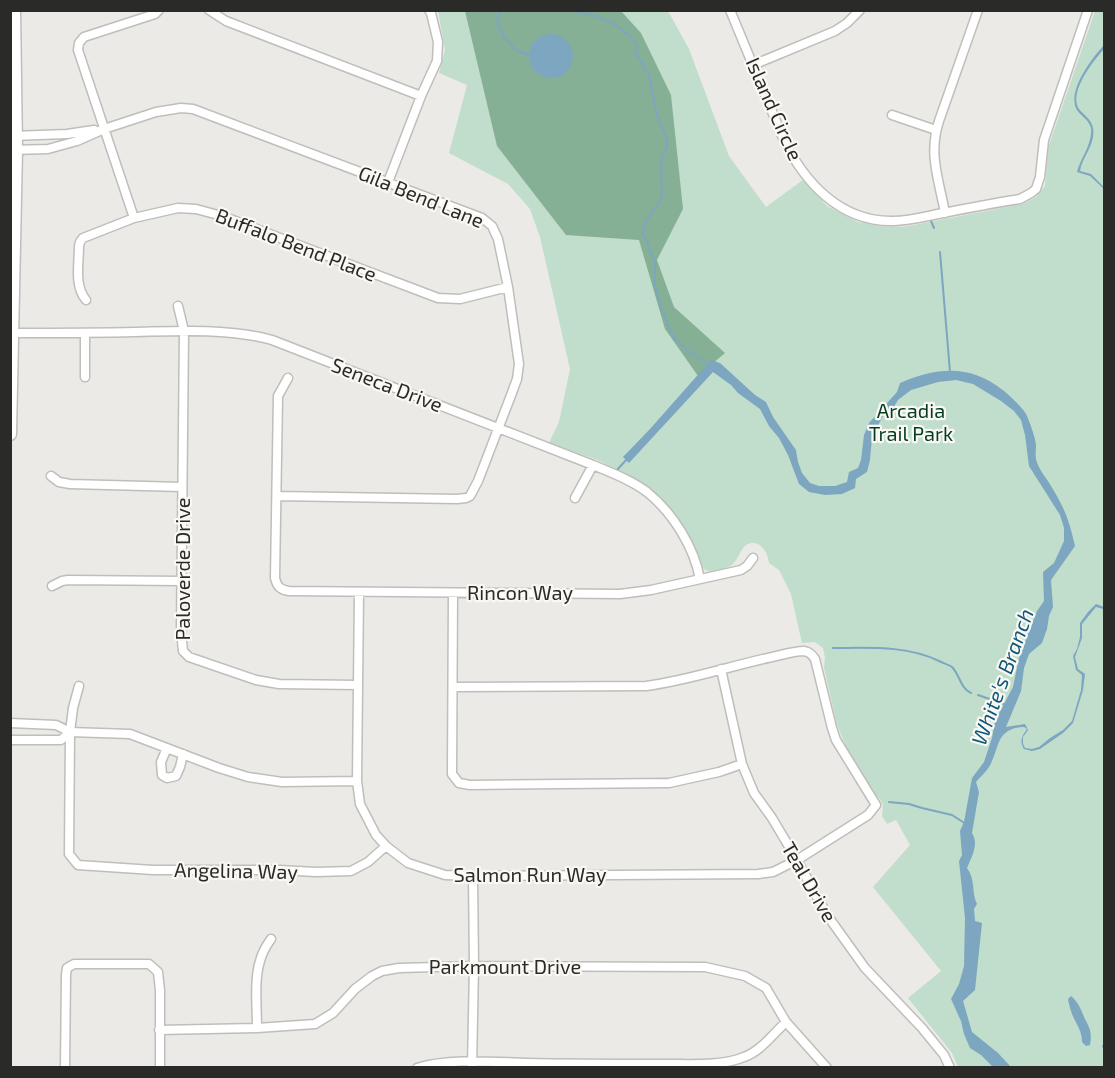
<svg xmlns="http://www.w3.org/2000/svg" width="1115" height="1078" font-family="'Exo 2',sans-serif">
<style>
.green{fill:#c1ddcb}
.forest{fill:#86b096}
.water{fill:#7da6c1}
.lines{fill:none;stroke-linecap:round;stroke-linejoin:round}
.stream{stroke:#7da6c1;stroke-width:2}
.minor-casing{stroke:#bfbeba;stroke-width:11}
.secondary-casing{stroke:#bfbeba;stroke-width:15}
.minor{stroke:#fff;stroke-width:8}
.secondary{stroke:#fff;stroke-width:12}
.labels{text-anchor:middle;stroke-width:4.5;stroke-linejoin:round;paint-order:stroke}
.street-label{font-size:20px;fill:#2a2a28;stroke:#f9f8f3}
.park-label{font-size:20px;fill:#053d23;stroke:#f9f8f3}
.water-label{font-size:21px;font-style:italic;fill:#0e577c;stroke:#f9f8f3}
</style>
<rect width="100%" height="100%" fill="#ebeae6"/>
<path class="green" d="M438,11h230l21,38 40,107 37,51 37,-27 24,26 31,16 23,4 22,1 120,-23 13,-7 9,-11 3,-38 47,-137h9v1056h-146l-6,-14 -44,-55 33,-27 -68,-84 37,-42 -14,-25 -9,4 -5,-8 1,-11 -3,-6 -7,-6 -22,-35 -14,-33 -13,-57 1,-10 -2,-10 -8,-6 -13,1 -11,-49 -12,-24 -10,-7c-1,-11 -10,-25 -23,-18 -3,3 -4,4 -6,8 -6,12 -9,14 -22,17 -6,1 -9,2 -14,-1l-19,-38 -39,-43 -21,-14 -27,-14 -49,-17 10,-21 11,-53 -30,-132 -10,-28 -22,-25 -59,-31 18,-68 -28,-12 6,-23z"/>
<path class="forest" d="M465,11h156l20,22 30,62 12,114 -26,51 17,47 51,46 -27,23 -33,-47 -26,-89 -73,-5 -69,-89z"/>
<path class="water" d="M529 56a22 22 0 1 1 44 0a22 22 0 1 1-44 0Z
M1104,45v4c-11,12 -36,44 -25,60 5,6 12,10 14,19 3,16 -11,29 -13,43l11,3 13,13v2l-14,-13 -13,-4c3,-13 16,-29 14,-44 -2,-8 -10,-12 -14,-18 -11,-18 15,-52 27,-65z
M711,360l9,3 35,32 11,7 7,15 23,33 2,12 4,11 8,10 9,3h16l12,-4 2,-10 9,-4 3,-8 3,-25 5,-12 28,-31 3,-9c38,-16 70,-19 104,8 7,6 17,15 22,23 3,6 10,25 10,31 0,9 -2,12 3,22 3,7 9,13 12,19 14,23 18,34 24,60l-24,34 2,27 -4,9 -2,13 -5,14 -13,11 -5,14 -3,23 -15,36 19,-3 3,6 -5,7v7l2,4 7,1 7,-2 11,-9 13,-8 9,-9 9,-31 1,-15 -6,-5 -3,-14 4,-7 3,-12v-14l8,-11 8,-8 8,3v7l-1,-5 -7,-2 -14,17v14l-7,19 3,12 7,5 -2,16 -10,33 -10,10 -23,16 -8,2 -8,-2c-5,-8 -2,-13 3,-20l-3,-2c-29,1 -24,22 -35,40 -3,5 -9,10 -13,15l3,10 -7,41c7,11 0,23 -5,35 9,12 4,24 10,36l-3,5 1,12 7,2 -7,67 -12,11 9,31 26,21 13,14h-18l-12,-12 -11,-7 -6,-14 -3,-13 -10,-22 8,-15 5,-18 1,-48 -6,-57 3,-6 -2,-24 4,-9 8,-44 12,-16 8,-24 3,-17 18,-34 6,-29 18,-47 7,-10 -1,-29 11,-9 10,-22v-13l-4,-13 -31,-49 -4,-31 -4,-15 -7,-9 -13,-10 -28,-17 -17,-4 -18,2 -27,8 -13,10 -6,10 -9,6 -11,21 -2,23 -3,12 -11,7 -1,9 -13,6 -17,1 -16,-3 -10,-8 -11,-29 -9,-17 -10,-12 -9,-17 -22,-16 -7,-8 -18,-13 -84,91 -6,-6 27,-28z
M1071,996c7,6 10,13 13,21 6,12 8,14 6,28l-4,1 -4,-4c0,-12 -6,-18 -10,-28 -2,-5 -3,-10 -4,-15z"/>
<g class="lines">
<path class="stream" d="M500,10l-3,13 8,16 11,11 15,6
M566,10c24,4 40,6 59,22 6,5 9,7 12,14l-2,5 14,25 8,39 10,25v7l-6,13 1,36 -3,7 -14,20 -2,10 12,29v25l8,26 10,23 10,11 26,18
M931,221l3,7
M940,252l10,120
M617,470l10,-11
M833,648c36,0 73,-3 106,13 4,2 10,4 13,6 8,8 8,21 19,26
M978,695l29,10
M889,802l20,2 13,4 30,7 14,9
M1103,1046l1,2"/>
<defs>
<path id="minor" d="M209,10l17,11 195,75
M730,10l53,128c21,44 57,84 110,83 17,0 34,-5 50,-8 26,-5 51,-10 77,-14l11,-6 5,-4 4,-12 4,-37 44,-130
M753,65l82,-34 12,-8 13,-13
M892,115l44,15
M12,136l55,-2 27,-4
M11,150l37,-1 29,-8 27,-12 52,-17 25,-4 12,1 289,109 10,8 6,13 10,48 11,77 -2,15 -7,19 -32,83 -8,15 -4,2 -9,1 -180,-3
M388,182l33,-86 16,-35 1,-19 -7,-29 -2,-3
M945,213c-6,-33 -17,-59 -6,-92l39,-111
M134,218l-56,-168 1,-7 5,-6 71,-23 4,-4
M86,300c-12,-14 -7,-36 -7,-54l1,-4 3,-4 51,-20 44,-10 18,1 26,7 216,82 22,1 48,-12
M178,306l6,25 -3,300 2,20 6,6 67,23 23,4 79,1
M10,333c42,0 83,0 125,-1 44,-1 94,-4 137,8l321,125c19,8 38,15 54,27 26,21 47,55 53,87
M85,333v44
M288,378l-10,18 -3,182c2,9 6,12 14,13l331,3 31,-4 90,-20 6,-4 6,-8
M51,476l8,6 11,2 112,3
M575,498l18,-33
M52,586l10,-5 6,-1 114,1
M359,592l-2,189 3,23 16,31 10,11 22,17 37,12 28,1 285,-2 15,-2 24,-12 71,-45 8,-10 -40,-65 -4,-12 -17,-69c-3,-4 -5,-7 -11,-8 -13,0 -28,6 -41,8 -39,9 -78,22 -117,27l-193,1
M453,593l-1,181 7,9 11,2 199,-2 50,-11 23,-8
M721,669l21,95 12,29 18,25 25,42 30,55 38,53 57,60 22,27 6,13
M79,686l-6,22 -3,24 -1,122 9,11 75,5h126l37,2 35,-1 17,-9 18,-16
M10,723l46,2 14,7 60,2 89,34 29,9 34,5 75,-1
M10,740h51l9,-8
M167,748l-6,14 1,13 5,3 9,-2 4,-9 3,-13
M257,1028c0,-19 -3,-49 3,-67 2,-8 6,-15 11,-22
M159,1030l98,-2 58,-4 18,-11 22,-24 17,-13 10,-5 17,-3 75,-2 231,1 40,9 21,12 20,34 41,46
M472,1067l2,-101 -1,-90
M65,1068l1,-93 1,-7 7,-4h75l9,8 2,18v78
M417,1068c33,-10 75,-6 109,-5 47,1 95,1 142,1 23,0 55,2 76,-7 17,-6 29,-23 42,-35"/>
<path id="secondary" d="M10,434l6,-285 -2,-139"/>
</defs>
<use href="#minor" class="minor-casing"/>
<use href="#secondary" class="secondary-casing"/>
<use href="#minor" class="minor"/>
<use href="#secondary" class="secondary"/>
</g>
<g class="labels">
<g class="street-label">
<text transform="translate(774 109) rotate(66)" y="7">Island Circle</text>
<text transform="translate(421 197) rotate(22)" y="7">Gila Bend Lane</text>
<text transform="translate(296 245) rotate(21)" y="7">Buffalo Bend Place</text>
<text transform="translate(387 385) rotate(21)" y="7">Seneca Drive</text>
<text transform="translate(183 569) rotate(-90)" y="7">Paloverde Drive</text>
<text x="520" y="600">Rincon Way</text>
<text transform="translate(236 871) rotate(1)" y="7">Angelina Way</text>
<text x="530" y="882">Salmon Run Way</text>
<text transform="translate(809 882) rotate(60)" y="7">Teal Drive</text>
<text x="505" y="974">Parkmount Drive</text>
</g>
<g class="park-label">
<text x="911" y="418">Arcadia<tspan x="911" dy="23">Trail Park</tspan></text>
</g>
<g class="water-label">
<text transform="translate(1003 677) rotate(-70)" y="7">White's Branch</text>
</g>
</g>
<rect width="1115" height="1078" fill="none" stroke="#2a2a28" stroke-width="24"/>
</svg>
